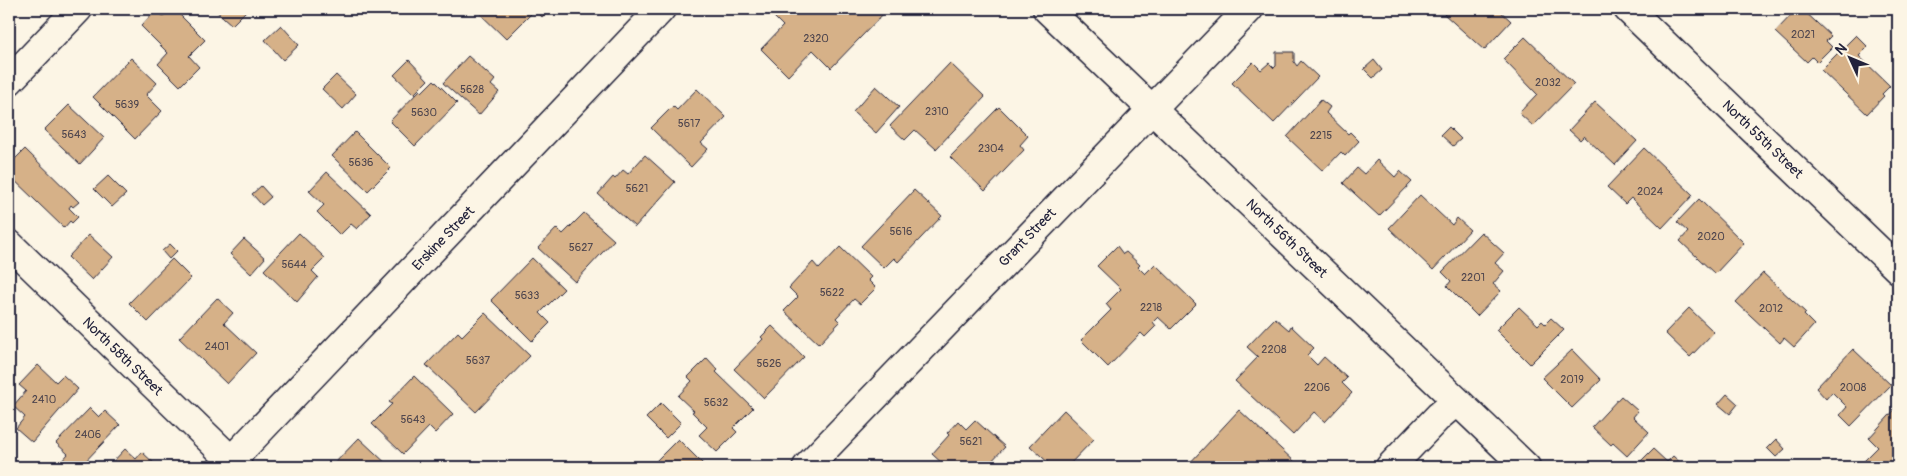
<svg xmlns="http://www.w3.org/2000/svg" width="1907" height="476" font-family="Pangolin,sans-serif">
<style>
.building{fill:#d6b188;stroke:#22223b}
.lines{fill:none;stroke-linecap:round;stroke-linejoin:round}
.minor-casing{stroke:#22223b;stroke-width:31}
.minor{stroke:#fcf5e5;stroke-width:28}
.labels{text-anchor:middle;stroke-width:4;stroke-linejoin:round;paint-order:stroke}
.number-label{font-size:11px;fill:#4f464e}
.street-label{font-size:14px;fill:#22223b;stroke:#fcf5e5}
</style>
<rect width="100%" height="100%" fill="#fcf5e5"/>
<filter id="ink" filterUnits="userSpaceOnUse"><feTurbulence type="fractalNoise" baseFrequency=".02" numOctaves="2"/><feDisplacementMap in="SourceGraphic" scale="10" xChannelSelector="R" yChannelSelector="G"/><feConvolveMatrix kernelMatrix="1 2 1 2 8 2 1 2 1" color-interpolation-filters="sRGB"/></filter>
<g filter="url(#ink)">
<path class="building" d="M171,9h3l31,31 -16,16 10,11 -19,19 -22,-22 10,-11 -27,-27 15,-16 7,6z
M214,9h34l-16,16z
M475,9h75l-8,8 -7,-7 -29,29z
M770,9h118l-57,59 -18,-18 -25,26 -27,-27 22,-23 -15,-15z
M1448,9h50l13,12 -27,29 -40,-36z
M1797,9h5l29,27 -5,5 6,6 -15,15 -5,-5 -5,5 -32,-30z
M281,25l18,20 -16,15 -18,-20z
M1856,35l12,12 -9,9 31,30 -8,8 2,2 -17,18 -46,-44z
M1525,37l49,47 -41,42 -14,-13 18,-19 -34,-35z
M1276,52h18v10l3,4 4,-5 17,16 -44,46 -42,-40 21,-21 8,8 8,-7 5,5 2,-2z
M468,56l27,24 -4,5 8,7 -20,23 -36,-32z
M131,58l26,25 -11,12 16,16 -27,28 -42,-42z
M409,60l19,20 -14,14 -20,-19z
M1374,60l8,10 -9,8 -9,-9z
M950,63l35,34 -49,52 -21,-19 -10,10 -15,-14z
M336,75l20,19 -13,15 -21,-20z
M434,80l23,23 -42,43 -25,-25 30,-31 2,2z
M876,86l23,21 -23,26 -23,-21z
M697,89l29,28 -25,26 7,6 -17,18 -40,-39 22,-22 4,4z
M1321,100l9,7 -4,6 22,21 2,-2 9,9 -14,15 -4,-4 -18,19 -36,-34z
M1595,102l42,39 -22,24 -31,-29 -4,4 -11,-10z
M69,105l35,33 -24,26 -36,-34z
M999,107l29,29 -8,9 4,5 -39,41 -35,-34z
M1449,127l12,12 -8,7 -12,-11z
M355,132l36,36 -23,23 -36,-35z
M1644,148l49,47 -31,33 -31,-30 -6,6 -18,-17z
M25,149l54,53 -6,5 -2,-2 -2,3 9,9 -6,6 -2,-2 -6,7 -55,-53v-10z
M645,155l30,27 -40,45 -37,-33 15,-17 2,2 8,-9 5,4z
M1377,160l18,17 5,-6 12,11 -33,34 -36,-33 14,-15 7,6z
M327,172l44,42 -14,15 -6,-5 -11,11 -23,-23 7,-7 -15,-14z
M108,176l18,18 -14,13 -18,-18z
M261,186l10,11 -9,8 -10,-11z
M914,190l28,26 -44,46 -4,-4 -10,10 -23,-22z
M1420,195l32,30 5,-7 13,12 -37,40 -44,-42z
M1699,199l45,44 -29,31 -35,-33 8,-9 -11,-10z
M584,213l30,27 -39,42 -37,-34 19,-20 6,6z
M1481,232l23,21 -9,10 9,8 -11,13 8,7 -24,25 -30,-30 4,-5 -9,-9z
M299,233l26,25 -13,13 6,6 -21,25 -33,-32z
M89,235l24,22 -21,23 -24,-23z
M244,239l21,19 -14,16 -21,-20z
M170,244l7,7 -8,8 -7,-8z
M1117,246l6,8 3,-2 14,13 -2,2 7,7 10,-10 41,40 -25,25 -13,-12 -5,5 3,4 -11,11 -4,-4 -33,34 -27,-27 30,-30 -5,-6 15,-15 -24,-23z
M840,247l31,30 -3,3 8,8 -16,16 -6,-5 -18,19 4,4 -21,22 -35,-33 14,-14 -9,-9 24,-26 6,7z
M532,258l32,31 -24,24 10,10 -18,18 -41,-41z
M172,259l19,19 -43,44 -19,-19z
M1763,273l43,40 -2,2 10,10 -20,22 -10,-9 -4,5 -44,-41z
M217,298l16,15 -9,10 32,30 -29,31 -48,-46z
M1519,307l19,18 4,-4 3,3 6,-6 13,12 -34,34 -34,-34z
M1689,308l25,24 -24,25 -25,-24z
M485,313l45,43 -54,56 -50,-47 32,-33 4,4z
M1275,318l14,12 2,-4 23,22 -7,7 10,10 7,-8 23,21 -5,5 10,10 -27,29 -11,-10 -21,23 -58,-54 23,-24 -11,-10z
M772,326l32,31 -40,41 -30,-29 29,-30 -2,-2z
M1853,349l38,36 -40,41 -11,-11 7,-8 -15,-15 -6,7 -10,-11z
M1572,350l29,30 -29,28 -30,-30z
M707,358l11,12 -2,2 37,36 -20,20 4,4 -20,20 -18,-17 8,-8 -15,-15 2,-1 -16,-15 14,-15 -4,-4z
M38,365l18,17 7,-7 15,14 -46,53 -16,-14 9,-11 -12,-11 13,-15 -7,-6z
M414,376l39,38 -18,19 -6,-6 -26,27 -31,-30 20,-20 -3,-2z
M1727,394l11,10 -8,10 -12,-10z
M1621,396l17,15 -5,6 16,15 -22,24 -14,-13 -2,2 -19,-18z
M661,403l20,20 -15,15 -20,-20z
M1898,406v61h-31l-5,-4 16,-16 -9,-9z
M90,408l9,9 6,-6 15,14 -40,42h-16l-4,-4 8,-9 -12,-11z
M1064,410l30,29 -27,28h-14l-23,-21z
M1239,410l56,52 -5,5h-101l-2,-1z
M975,420l30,27 -19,20h-44l2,-2 -12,-11 17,-19 -2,-2 11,-12 8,8z
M359,438l31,29h-59z
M678,439l28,28h-56z
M1776,439l9,10 -9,8 -9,-9z
M125,449l11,10 6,-7 15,14 -49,1z
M1653,449l14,13 6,-6 12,11h-43l-4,-3z"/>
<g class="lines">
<defs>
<path id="minor" d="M1047,9l479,458
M1628,9l270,260
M9,81l69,-72
M9,244l229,223
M225,467l436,-458
M807,467l442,-458
M1390,467l49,-51 18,-15"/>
</defs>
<use href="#minor" class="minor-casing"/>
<use href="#minor" class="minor"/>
</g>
</g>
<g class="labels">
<g class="number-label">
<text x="1803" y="38">2021</text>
<text x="816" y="42">2320</text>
<text x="1548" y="86">2032</text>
<text x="472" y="93">5628</text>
<text x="127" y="108">5639</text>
<text x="937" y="115">2310</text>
<text x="424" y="116">5630</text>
<text x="689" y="127">5617</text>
<text x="74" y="138">5643</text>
<text x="1321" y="139">2215</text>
<text x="991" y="152">2304</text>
<text x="361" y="166">5636</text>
<text x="637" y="192">5621</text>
<text x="1650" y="195">2024</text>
<text x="901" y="235">5616</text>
<text x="1711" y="240">2020</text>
<text x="581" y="251">5627</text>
<text x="294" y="268">5644</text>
<text x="1473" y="281">2201</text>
<text x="832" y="296">5622</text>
<text x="527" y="299">5633</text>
<text x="1151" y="311">2218</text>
<text x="1771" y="312">2012</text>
<text x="217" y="350">2401</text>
<text x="1274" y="353">2208</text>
<text x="478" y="364">5637</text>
<text x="769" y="367">5626</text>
<text x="1572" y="383">2019</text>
<text x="1317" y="391">2206</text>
<text x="1853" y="391">2008</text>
<text x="44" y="403">2410</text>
<text x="716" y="406">5632</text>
<text x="413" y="423">5643</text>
<text x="88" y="438">2406</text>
<text x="971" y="445">5621</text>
</g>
<g class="street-label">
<text transform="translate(1763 139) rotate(44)" y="5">North 55th Street</text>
<text transform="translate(1027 237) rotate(-46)" y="5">Grant Street</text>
<text transform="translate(443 238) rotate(-46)" y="5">Erskine Street</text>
<text transform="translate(1287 238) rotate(44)" y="5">North 56th Street</text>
<text transform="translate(123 356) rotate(44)" y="5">North 58th Street</text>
</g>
</g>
<rect width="1907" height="476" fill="none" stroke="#fcf5e5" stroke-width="30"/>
<rect x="15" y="15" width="1877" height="446" fill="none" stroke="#22223b" stroke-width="2" filter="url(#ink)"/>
<g transform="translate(1850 58) rotate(314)" stroke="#fcf5e5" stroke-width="4" paint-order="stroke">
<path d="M0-4L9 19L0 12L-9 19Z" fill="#22223b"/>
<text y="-8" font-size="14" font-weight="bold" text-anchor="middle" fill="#22223b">N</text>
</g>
</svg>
